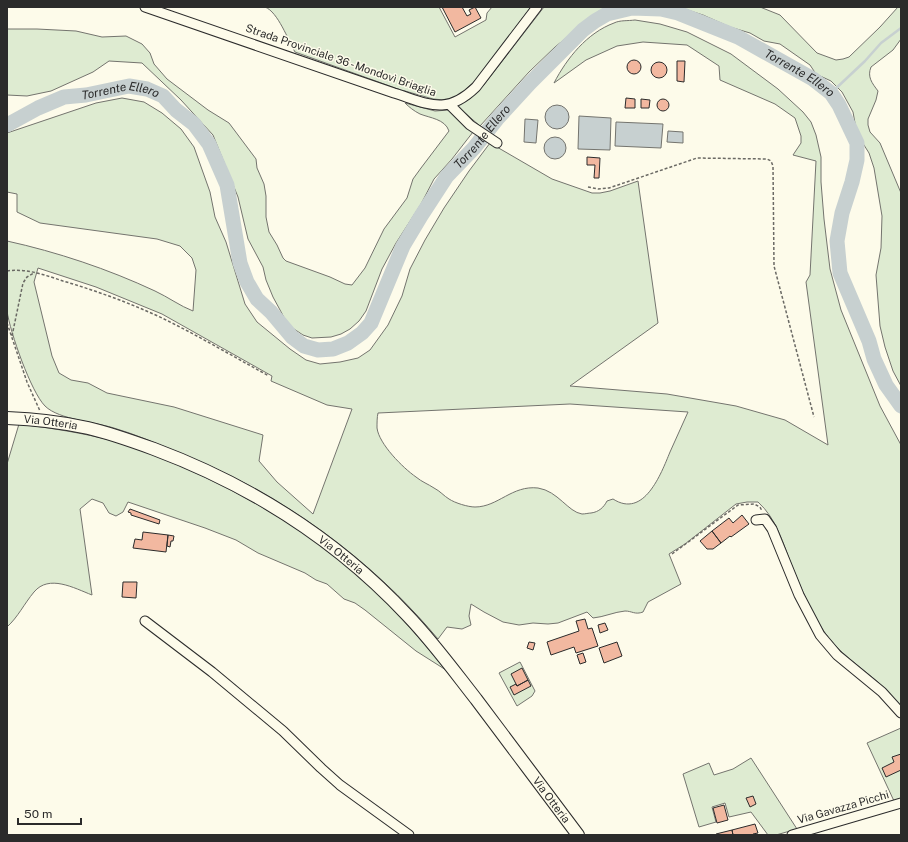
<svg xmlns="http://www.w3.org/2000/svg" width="908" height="842" font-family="'Public Sans',sans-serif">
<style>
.green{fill:#deebd1;stroke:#74746e;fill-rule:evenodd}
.water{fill:#c7d0d0;stroke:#74746e}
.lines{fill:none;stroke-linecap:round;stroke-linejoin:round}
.stream{stroke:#c7d0d0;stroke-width:2.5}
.river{stroke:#c7d0d0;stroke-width:15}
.building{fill:#f2b8a0;stroke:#2b2b2b}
.minor-casing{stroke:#2b2b2b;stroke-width:11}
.major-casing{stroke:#2b2b2b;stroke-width:14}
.path{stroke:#6a6964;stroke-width:1.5;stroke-dasharray:3 2;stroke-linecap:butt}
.minor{stroke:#fdfbea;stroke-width:9}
.major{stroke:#fdfbea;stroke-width:12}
.labels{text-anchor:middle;stroke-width:3;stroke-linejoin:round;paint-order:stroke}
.street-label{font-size:11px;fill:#2b2b2b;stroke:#fdfbea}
.water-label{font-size:12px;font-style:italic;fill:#2b2b2b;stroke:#fdfbea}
</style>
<rect width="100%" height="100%" fill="#fdfbea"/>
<path class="green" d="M265,7h174l16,30 31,-17 1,-7 5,-6h39l-55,73 -12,11 -12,8 -7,1 -12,-1 -35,-10 -103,-37c-7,-12 -17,-40 -30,-45z
M544,7h70l-15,4 -44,36 -26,25 -49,54 -23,-20 14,-8 12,-12z
M678,7h82l20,8 37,38 19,7 7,-1 6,-2 31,-30 18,-20h3v32l-8,11 -22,17c-4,10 1,16 7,24l-2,9 -8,19v6l2,7 10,11 21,50v193l-8,-15 -8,-24 -5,-21 -4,-51 5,-27 1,-32 -8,-48 -5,-15 -12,-19 -4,-22 -11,-20 -11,-11 -15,-7 -6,-9 -30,-21 -16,-3 -14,-8 -20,-6 -27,-12z
M635,20l25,4 27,8 44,22 47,35 25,23 8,10 5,13 5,22v25l3,37 6,50 11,41 39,96 21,39v262c-7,-8 -13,-16 -21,-23 -20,-18 -42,-31 -57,-54 -13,-20 -22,-42 -31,-64 -9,-22 -15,-47 -34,-64h-11l-11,2 -51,40 -16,10 12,30 -33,18 -5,10c-8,3 -11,-1 -18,-1 -11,1 -21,6 -32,7l-6,-6 -29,11 -10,1 -15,-1 -14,2 -16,-3 -19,-10 -13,-8 -2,12 2,9 -9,4 -15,-2 -9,12c-52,-62 -116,-114 -188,-153 -27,-15 -56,-27 -85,-39 -15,-6 -31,-13 -48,-18 -20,-7 -58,-9 -72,-23 -14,-14 -35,-74 -38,-95 -1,-7 0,-15 0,-22 0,-16 0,-32 0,-48 50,11 101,28 148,50 13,6 25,15 38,20l3,-41 -4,-12 -12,-12 -23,-7 -117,-16 -23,-11v-18l-10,-2v-59l89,-30 26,-5 22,4 18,11 19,16 13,18 16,45 5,25 11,25 19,62 12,18 33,27 16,11 14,4 20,-2 18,-4 12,-8 18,-25 14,-29 8,-27 15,-29 19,-32 25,-37 21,-28 62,36 40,14h8l10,-2 28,-10 20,142 -88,63 97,8 69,12 49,14 43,25 -22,-163 4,-7 6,-114 -23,-6 8,-12v-7l-6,-18 -20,-14 -55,-24 -1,-14 -32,-21 -44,-3 -26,4 -31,14 -32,23c13,-25 33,-50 60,-60 6,-3 14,-2 21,-3zM38,268l58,19 66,27 110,62 -1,5 56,24 25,4 -39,105 -36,-32 -18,-21 4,-26 -89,-28 -67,-14 -19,-10 -17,-3 -12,-7 -7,-17 -18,-74zM570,404l118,8c-6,13 -12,27 -18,40 -9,22 -26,67 -57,47l-6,2c-3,6 -8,11 -16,12 -2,0 -6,1 -9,1 -14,-2 -24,-23 -44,-26 -26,-3 -40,19 -63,19 -7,0 -20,-4 -26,-8 -5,-3 -9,-8 -15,-11 -6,-4 -12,-6 -18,-11 -13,-9 -37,-33 -39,-49 0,-5 0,-11 1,-15z
M7,29h30l39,2 26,6 24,-1 16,8 8,9 4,11 13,15 41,31 21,13 27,36 1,9 7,16 2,12v21l3,15 8,13 6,13 3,3 44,16 15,7 7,1 13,-17 19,-39 23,-31 6,-19 8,-11 28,-37c-4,-12 -19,-13 -29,-17 -6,-3 -11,-7 -15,-11l30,8 14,-1 24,22 -21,27 -18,20 -13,25 -25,39 -14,26 -16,42 -7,10 -9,8 -9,5 -10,3 -19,1 -9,-3 -9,-6 -8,-8 -13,-24 -7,-17 -3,-13 -15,-28 -10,-42 -25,-62 -32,-35 -39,-37 -33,-2 -16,11 -42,19 -24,5 -20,-1z
M19,424c32,4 64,9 95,17 28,8 54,19 80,31 64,29 125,67 177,115 27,26 51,54 75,83l-30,-19 -51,-41 -10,-7 -11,-4 -17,-15 -11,-4 -11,-7 -47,-20 -22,-13 -31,-12 -77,-26 -5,10 -7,4 -7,-3 -6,-10 -11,-4 -12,10 12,86c-18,-7 -43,-21 -58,-3 -10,12 -16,25 -27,35v-163z
M520,662l15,29 -3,5 -15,10 -18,-33z
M901,728v71l-7,2 -27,-58z
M751,758l46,71 -21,6h-8l-17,-23 -22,5 -4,-14 -13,4 4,15 -17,5 -16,-53 26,-11 5,12 19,-6z"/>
<path class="water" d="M545 117a12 12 0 1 1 24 0a12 12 0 1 1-24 0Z
M579,116l32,2 -1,32 -32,-1z
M525,119l13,1 -2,23 -12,-1z
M616,122l47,2 -2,24 -46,-2z
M668,131l15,1v11l-16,-1z
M544 148a11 11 0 1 1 22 0a11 11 0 1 1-22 0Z"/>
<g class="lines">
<path class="stream" d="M831,93l34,-32 16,-18 20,-15"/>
<path class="river" id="s1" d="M7,125l31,-17 26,-11 22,-2 43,-9 18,3 16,7 13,14 18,14 15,20 18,41 13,78 7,19 10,17 14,13 21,25 12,9 14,4 15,-1 15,-6 14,-10 9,-10 32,-77 18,-30 26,-40 27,-28 23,-29 33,-36 53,-53 12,-9 12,-7 25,-6 29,1 17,4 60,24 75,42 18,14 8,12 18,38v17l-5,22 -10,31 -5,28 3,32 29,68 5,18 12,26 15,21"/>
</g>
<path class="building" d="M442,7h20l5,9 4,-2 -2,-4 6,-3 6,11 -26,14z
M627 67a7 7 0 1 1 14 0a7 7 0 1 1-14 0Z
M677,61h8l-1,21 -7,-1z
M651 70a8 8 0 1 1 16 0a8 8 0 1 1-16 0Z
M626,98l9,1v9h-10z
M641,99l9,1 -1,8h-8z
M657 105a6 6 0 1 1 12 0a6 6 0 1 1-12 0Z
M587,157l13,1 -1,20h-5l1,-13h-8z
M130,509l30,11 -1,4 -28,-9v-2l-3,-1z
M742,515l7,9 -18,13 -1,-1 -9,7 -9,-12 17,-13 4,5z
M712,531l9,12 -8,6h-6l-7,-8z
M143,532l25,3 -2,17 -33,-4 2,-9 7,1z
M168,535l6,1 -1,5h-2l-1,6 -3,-1z
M123,582h14l-1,16 -14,-1z
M585,619l3,10 4,-1 6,18 -22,7 -2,-6 -23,8 -4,-13 32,-11 -3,-10z
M605,623l3,7 -8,3 -2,-8z
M529,642l6,1 -2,7 -6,-2z
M617,642l5,14 -18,7 -5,-15z
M583,653l3,9 -6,2 -3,-9z
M522,668l6,12 -11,6 -6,-12z
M528,680l3,6 -17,9 -4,-8 6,-3 1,2z
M901,754v16l-15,7 -4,-9 12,-6 -2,-5z
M753,796l3,8 -6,3 -4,-9z
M724,805l4,15 -11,3 -4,-15z
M755,824l3,9 -5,1 1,1h-21l-1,-5z
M732,830l1,5h-17v-1z"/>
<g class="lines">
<defs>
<path id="minor" d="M145,7l249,86c35,11 52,23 82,-6l61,-80
M450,105l20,20 27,18
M756,520l9,-1 7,10 27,66 21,40 17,20 45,37 19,21
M145,621l67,51 71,59 38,37 19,17 69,50
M792,835l109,-32"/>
<g id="major">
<path id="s2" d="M7,418c27,1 54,4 81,10 22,5 44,13 66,21 96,36 184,92 254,167 25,26 46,55 68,83 34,45 68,91 102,136"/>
</g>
</defs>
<use href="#minor" class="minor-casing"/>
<use href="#major" class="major-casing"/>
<path class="path" d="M588,187l10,2 11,-1 88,-30 70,1 4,2 2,5 1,100 40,151
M7,271c19,-3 38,4 56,10 34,10 67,22 99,37 37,18 72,39 107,58
M7,323l20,59 13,29
M12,336l11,-53 4,-6 7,-4
M672,554l66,-49 16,-1 6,3 2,4"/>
<use href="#minor" class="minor"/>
<use href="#major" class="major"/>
</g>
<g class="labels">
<g class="street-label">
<text transform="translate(341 60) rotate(19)" y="4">Strada Provinciale 36 - Mondovì Briaglia</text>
<text dy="4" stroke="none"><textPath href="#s2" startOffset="44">Via Otteria</textPath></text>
<text dy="4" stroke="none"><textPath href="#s2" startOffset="367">Via Otteria</textPath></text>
<text dy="4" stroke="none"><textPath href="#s2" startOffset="691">Via Otteria</textPath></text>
<text transform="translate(843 807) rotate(-16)" y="4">Via Gavazza Picchi</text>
</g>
<g class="water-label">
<text dy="4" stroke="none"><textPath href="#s1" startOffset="1142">Torrente Ellero</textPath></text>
<text dy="4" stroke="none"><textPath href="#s1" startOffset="121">Torrente Ellero</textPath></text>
<text dy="4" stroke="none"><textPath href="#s1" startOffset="758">Torrente Ellero</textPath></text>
</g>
</g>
<rect width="908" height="842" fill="none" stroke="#2b2b2b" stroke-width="16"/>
<path d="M18 818v6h63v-6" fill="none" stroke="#2b2b2b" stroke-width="2"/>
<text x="24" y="818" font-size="12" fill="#2b2b2b" stroke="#fdfbea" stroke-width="3" paint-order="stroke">50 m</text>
</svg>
